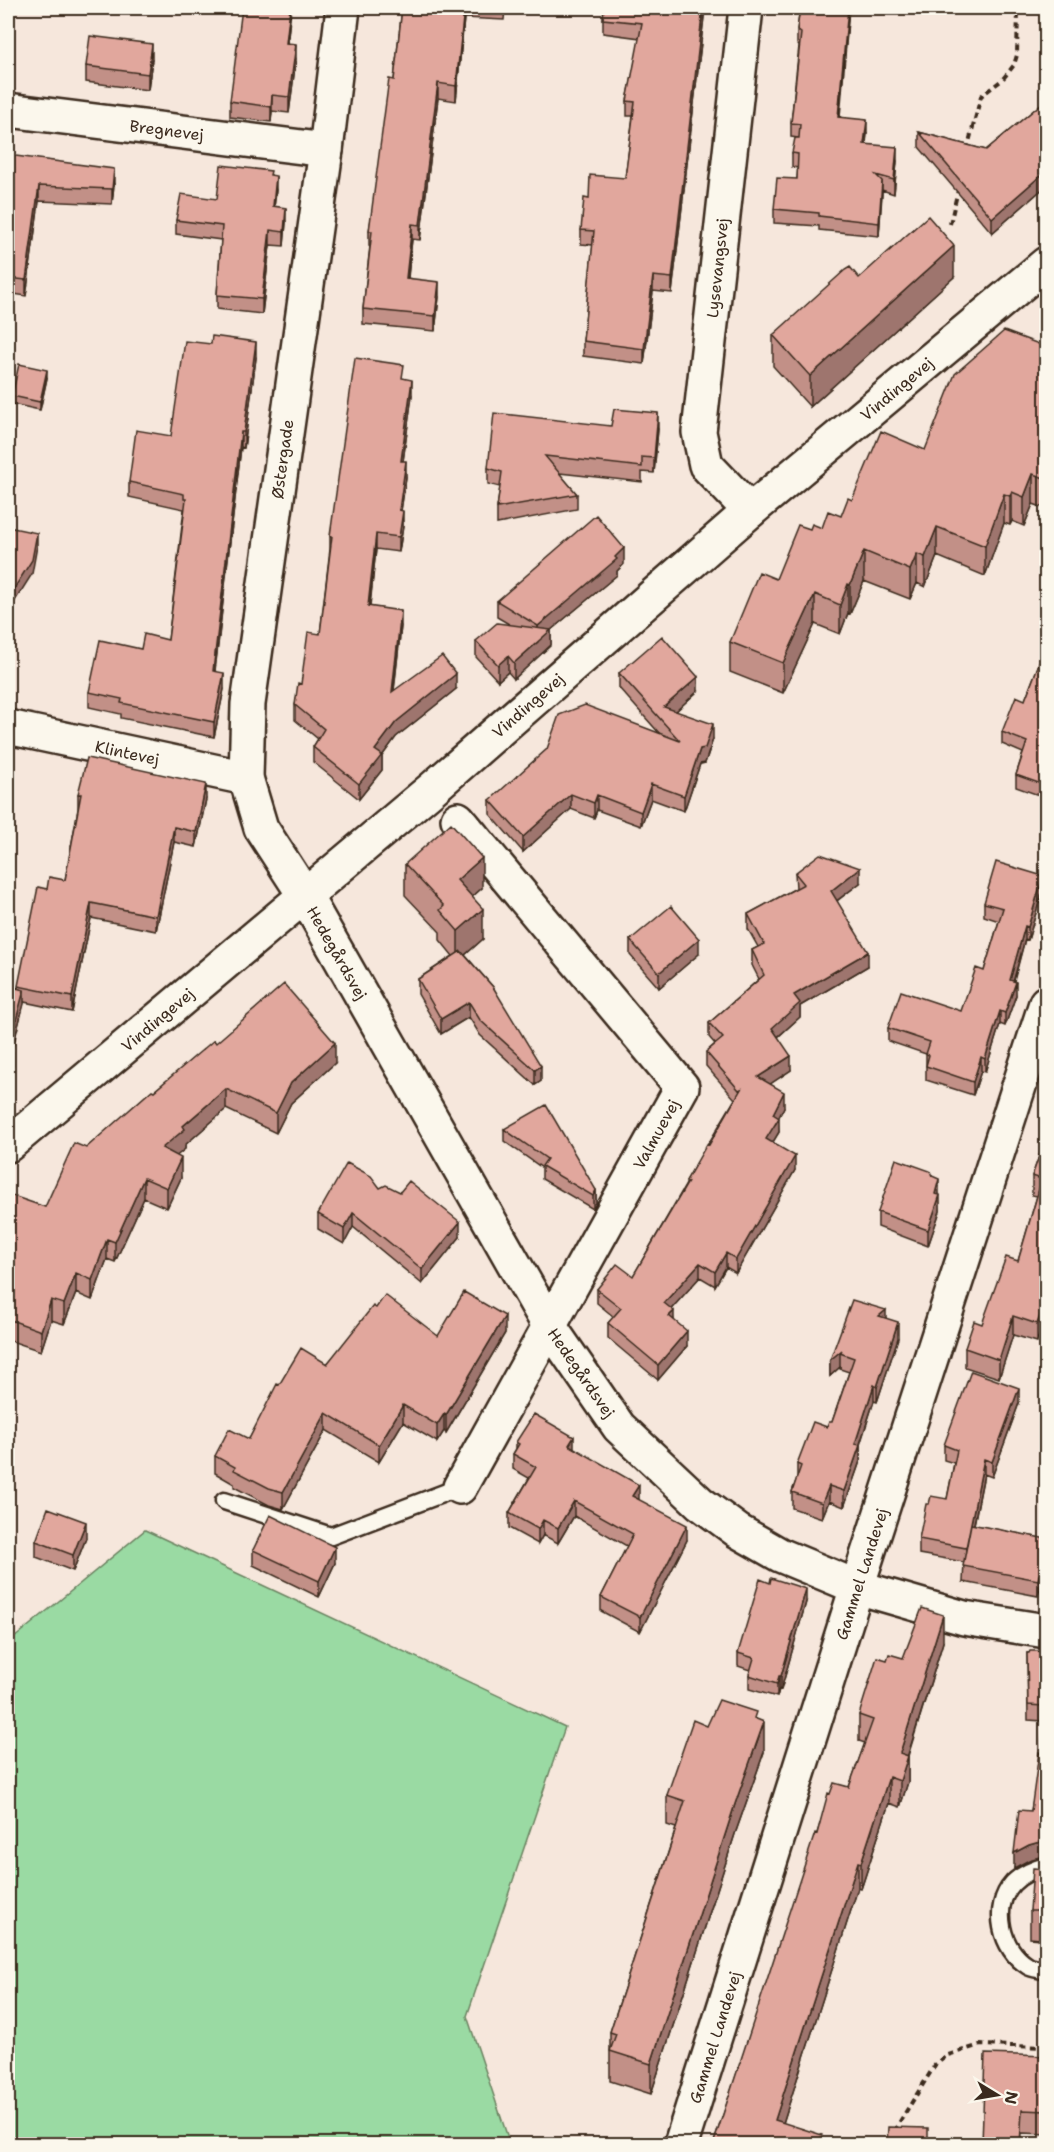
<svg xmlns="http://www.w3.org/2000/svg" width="1054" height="2152" font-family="'Shantell Sans',sans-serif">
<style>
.green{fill:#9adaa3;stroke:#6a8260;stroke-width:1.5}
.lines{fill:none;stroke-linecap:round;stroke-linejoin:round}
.service-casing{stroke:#3b2a1e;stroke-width:21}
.minor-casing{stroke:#3b2a1e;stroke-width:38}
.tertiary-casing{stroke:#3b2a1e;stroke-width:38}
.path{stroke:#3b2a1e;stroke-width:4;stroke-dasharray:6 4.5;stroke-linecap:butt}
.service{stroke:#fbf7ec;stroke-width:16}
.minor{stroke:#fbf7ec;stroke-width:33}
.tertiary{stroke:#fbf7ec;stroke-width:33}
.wall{fill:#c29087;stroke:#3b2a1e;stroke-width:1.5}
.shaded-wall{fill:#9e756e;stroke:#3b2a1e;stroke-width:1.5}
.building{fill:#e1a79d;stroke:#3b2a1e;stroke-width:1.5}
.labels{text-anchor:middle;stroke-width:4.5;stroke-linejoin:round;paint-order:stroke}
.street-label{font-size:16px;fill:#3b2a1e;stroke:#fbf7ec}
</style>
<rect width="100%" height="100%" fill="#f6e7dc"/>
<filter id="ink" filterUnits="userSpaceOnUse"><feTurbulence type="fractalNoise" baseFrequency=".0167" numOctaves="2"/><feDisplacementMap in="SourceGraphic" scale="12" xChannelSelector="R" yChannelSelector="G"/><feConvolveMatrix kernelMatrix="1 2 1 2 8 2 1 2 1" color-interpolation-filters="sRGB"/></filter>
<g filter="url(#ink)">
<path class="green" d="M145,1530l420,197 -98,289 43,128h-502v-501z"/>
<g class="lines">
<defs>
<path id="service" d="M224,1501l107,35 129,-49
M1046,1866c-12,3 -23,7 -33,17 -22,24 -12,67 15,83 5,3 13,3 18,5"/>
<g id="minor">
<path id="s1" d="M343,8l-17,142 -78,554 -2,74 15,50 44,68 245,431 69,100 81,76 38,28 42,24 77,32 107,31 82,13"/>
<path d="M746,8l-47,424 7,33 44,46"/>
<path id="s2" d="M8,110l318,40"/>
<path id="s3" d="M8,727l238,51"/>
<path d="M458,819l224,268 -222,400"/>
<path id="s4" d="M681,2144l176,-557 189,-584"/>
</g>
<g id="tertiary">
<path id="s5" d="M8,1145l425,-357 317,-277 296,-247"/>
</g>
</defs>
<use href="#service" class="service-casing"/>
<use href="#minor" class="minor-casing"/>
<use href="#tertiary" class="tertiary-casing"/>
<path class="path" d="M967,150l14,-54 21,-16 12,-15 3,-10 1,-47
M950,224l8,-34
M894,2131l41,-66 13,-10 32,-10 66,2"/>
<use href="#service" class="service"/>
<use href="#minor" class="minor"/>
<use href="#tertiary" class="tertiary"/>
</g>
<path class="wall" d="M291,8l-4,35 9,16 -7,54 -17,-2 -1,11 -41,-5v-16z
M402,8h103l-1,12 -40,-2 -8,83 -18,-3 -18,142 -8,-1 -4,39 31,19 -4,34 -72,-7v-15l7,-63h-1v-15l25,-151z
M604,8h101l-33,285 -19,-2 -9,73 -61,-8v-15l10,-96 -12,-1v-14l44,-52 8,-62h-6v-15l13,-63 -37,-5v-14z
M800,8h49l-9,109 27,16 -1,11 31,17 -3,33 -12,-4 -3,46 -60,-6v-4l-45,-3v-14l23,-30 1,-11 -6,-1v-14l7,-15 -8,-1v-14l8,-77 -2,-2v-14z
M152,59l-4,31 -62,-8v-16z
M1047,99v86l-55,48 -73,-86v-15l67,18z
M8,155l106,29 -2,20 -73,-3 -13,95 -18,-3z
M271,175l5,15 -2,16 12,16 -2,24 -14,-1 -8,69 -45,-5v-14l4,-55 -45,-6v-14l41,-21z
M954,277l-144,130 -37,-41v-31l86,-57z
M1047,347v162l-14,-5 -9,22 -12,-5 -2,4 -6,-2 -19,53 -48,-20 -12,31 -8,-4 -7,16 -46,-18 -14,33 -2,-1 -8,21 -25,-10 -32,69 -53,-21v-30l46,-63 34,-50 12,-1 19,-12 11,-16 73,-50z
M256,358l-12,90 -3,-1 -26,224 9,18 -10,48 -93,-19v-4l-32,-7v-15l52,-43 27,-9 16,-131 -55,-12v-15l42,-46z
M47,378l-7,32 -28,-6v-8z
M404,379l8,16 -9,66 3,16 -5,33 2,16 -4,26 -23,-3 -6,57 31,20 -7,65 62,-2 -60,48 -14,19v14l-23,29 -46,-37v-15l5,-8 -23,-19v-15l25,-71 10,-85v-13z
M611,426l47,3 -4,44 -12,-1v10l-83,-9 18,21v15l-80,15v-16l3,-21 -12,-3v-16z
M624,564l-7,7v4l-66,55v15l-37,34 -6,-7 -10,9 -22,-24v-16l33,-17 -12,-7v-16z
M1047,643v155l-31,-11v-12l7,-22 -21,-9v-12l23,-32z
M619,673l79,18 -22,20 37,28 -8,24 -5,1 -16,47 -33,-12 -10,27 -44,-16 -3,8 -23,-9 -48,43 -33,-38v-14l170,-66 -41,-46z
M78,794l128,5 -10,48 -22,-5 -18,89 -65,-13 -19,94 -48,-10 -12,49 1,15 -5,4v-84l10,2 29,-99 18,-9 13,-71z
M405,864l77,24 -10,9 11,42 -18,16 28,32 48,94 -6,4 -55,-50 -11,-18 -28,17 -23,-40v-15l35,-23 -13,-16v-8l-35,-37z
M795,873l65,10 -23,18 31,65 -68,40v11l-22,20 13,33 -21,14 14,23 -6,11 1,14 -7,11 23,27 -59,103 -10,-6 -11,19 -15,-9 -29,32 3,11 13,26 -29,34 -50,-42v-15l6,-6 -17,-14v-14l36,-13 53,-92v-3l49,-82 -29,-33v-14l9,-8 -6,-7v-14l50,-44 -7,-14v-15l6,-3 -10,-18v-15l48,-26z
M1043,889l-15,51 -3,-1 -11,42 2,14 -11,31 -5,-2 -15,48 -4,-1 -8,24 -47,-15v-26l-38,-13v-13l73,-17 23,-40 15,-50 -15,-5v-13z
M630,940l69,14 -40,34 -29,-33z
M216,1043l119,20 -44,40 -15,30 -50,-24 -41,36v4l-9,7 5,22 -14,30 -23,-10 -29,64 -8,-3 -15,41 -16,-7 -12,31 -13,-4 -10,31 -33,-11v-138l37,5 41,-59 68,-57z
M504,1129l92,61v13l-3,6 -51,-30v-11l-38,-27z
M1047,1134v180l-10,28 -24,-7 -14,43 -34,-11v-19l17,-24 36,-63 19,-65 -5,-1v-19z
M932,1176l7,19 1,16 -12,35 -50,-19v-15z
M380,1188l20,4 60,45 -38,47 -69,-57 -9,17 -26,-15v-15z
M376,1308l62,28 67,-3 -59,100 -2,-2 -7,11 -34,-20 -24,40 -53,-32 -43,79 -14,-4 -35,-18v-3l-19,-11v-17l34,-17 30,-54 48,-21z
M886,1318l12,20 -21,64 -3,-1 -14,44v16l-16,46 -15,-6 -7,17 -30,-10v-16l5,-14v-14l35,-42 17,-50 -9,-3v-2l-10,9v-16z
M1019,1403l-27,74 -8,-3 -10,51 73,14v52l-8,-1 -1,6 -75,-14 1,-20 -45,-8v-15l10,-35 18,-5 7,-36 -10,-3v-15z
M516,1442l58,6 113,92 -47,92 -39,-21v-14l26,-51 -53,-30 -16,27 -15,-8 -5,9 -29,-16v-15l20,-35 -16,-9v-15l3,-5z
M86,1538l-13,33 -37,-14v-16z
M253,1550l82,13 -16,34 -66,-32z
M806,1602l-25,88 -2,-1 -2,8 -28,-8v-14l1,-5 -12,-4v-13z
M943,1642l-35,114v26l-8,25 -11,-4 -28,86 -3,-1 -75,235 39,22h-109l117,-351 19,-7 16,-44 -6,-2v-26l44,-57z
M1047,1651v206l-4,-1 -14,4 -15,8 17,-57 11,-58 1,-32 -15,-1 -1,-67z
M756,1719l8,33 -29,82 -84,260 -41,-13v-49l66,-204 -9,-3v-30l40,-69z
M1047,1869v82h-7v-12l-10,-1v-27z
M1047,2056v78l-25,-1 -1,12h-134l41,-4 54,3z"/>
<path class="shaded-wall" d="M290,8h1l-5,50v-15z
M464,8v10l-8,83v-15z
M703,8h2l-33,285v-15z
M848,8h1l-11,123v-14z
M152,44v15l-4,31v-16z
M296,44v15l-7,54v-16z
M438,83v15l-18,142v-15z
M272,95v16l-1,11v-15z
M867,120v13l-3,25v-14z
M897,147v14l-3,33v-14z
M114,169v15l-2,20v-15z
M1047,170v15l-55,48v-15z
M276,176v14l-3,30v-14z
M882,181v14l-3,41v-13z
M39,186v15l-13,95v-16z
M286,208v14l-2,24v-14z
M412,224v15l-6,54v-15z
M270,230v15l-8,69v-15z
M954,246v31l-144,130v-31z
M653,276v15l-9,73v-15z
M439,282v15l-4,34v-15z
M256,342v16l-12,90v-16z
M47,370v8l-7,32v-8z
M412,380v15l-11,81v-15z
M658,413v16l-4,44v-15z
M241,432v15l-28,239v-15z
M406,461v16l-7,48v-15z
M1033,474v30l-9,22v-29z
M1012,492v29l-2,4v-29z
M1004,494v29l-19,53v-30z
M403,511v15l-4,26v-15z
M937,527v29l-12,31v-30z
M37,533v13l-5,28 -24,38v-14z
M376,534v15l-8,72v-15z
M624,548v16l-7,7v4l-66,55v15l-37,34v-16l24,-21v-16z
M864,551v30l-14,33v-29z
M917,554v29l-7,16v-29z
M848,584v29l-8,21v-29z
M815,594v30l-32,69v-30z
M401,611v15l-9,81v-15z
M508,656v16l-10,9v-16z
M224,673v16l-10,48v-15z
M456,674v15l-60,48 -14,19v14l-23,29v-15l16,-34 21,-28z
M698,677v14l-34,31v-15z
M713,724v15l-8,24 -5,1 -16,47v-15l16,-47z
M206,784v15l-10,48v-15z
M651,784v15l-10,27v-14z
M571,794v15l-48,43v-15z
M597,795v15l-3,8v-15z
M174,827v15l-18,89v-15z
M482,858v30l-25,22v-30z
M860,868v15l-29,22v-14z
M1043,876v13l-15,51v-13z
M91,903v15l-19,94v-15z
M483,909v30l-25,22v-30z
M1025,926v13l-15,54v-13z
M699,939v15l-40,34v-15z
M868,952v14l-68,40v11l-28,25v-14l22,-33z
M1016,982v13l-11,31v-13z
M24,990v14l-13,48 -3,3v-14z
M469,1002v15l-28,17v-15z
M1000,1011v13l-15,48v-13z
M335,1043v20l-44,40 -15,30v-20l15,-30z
M13,1052v14l-5,4v-13z
M791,1056v14l-33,22v-15z
M981,1057v14l-8,24v-13z
M541,1066v15l-6,4v-15z
M226,1089v20l-41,36v4l-23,19v-20l21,-22z
M784,1092v15l-9,18 4,-7v14l-13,22v-15l7,-25z
M795,1156v14l-59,103v-14z
M181,1158v20l-14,30v-20z
M144,1178v20l-29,64v-20z
M939,1179v15l-4,15v-15z
M596,1190v13l-3,6v-13z
M940,1195v16l-12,35v-16z
M353,1213v14l-9,17v-15z
M460,1222v15l-38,47v-15z
M107,1239v20l-15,41v-20z
M726,1253v14l-11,19v-14z
M700,1263v14l-36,40v-14z
M76,1273v20l-12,31v-20z
M1047,1296v18l-10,28v-18z
M51,1300v20l-10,31v-20z
M886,1310v16l-7,-10z
M674,1311v14l-5,-9z
M505,1316v17l-59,100v-18z
M1013,1316v19l-14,43v-18z
M898,1322v16l-21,64v-15z
M687,1331v15l-29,34v-15z
M842,1350l-2,3v14l-10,9v-16z
M874,1385v16l-19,58v-15z
M1019,1388v15l-27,74v-15z
M403,1405v17l-24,40v-17z
M326,1413v17l-43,79v-17z
M444,1414v17l-7,11v-17z
M574,1437v15l-5,-7z
M860,1445v16l-16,46v-16z
M984,1459v15l-18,89v-15z
M639,1485v15l-7,-4z
M829,1486v15l-7,17v-15z
M574,1501v15l-16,27v-15z
M543,1520v15l-5,9v-15z
M86,1522v16l-13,33v-16z
M687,1525v15l-47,92v-15z
M335,1547v16l-16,34v-16z
M1039,1575v15l-1,6v-16z
M806,1589v13l-25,88v-14z
M943,1615v27l-43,138v-27z
M779,1676v13l-2,8v-13z
M764,1722v30l-29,82 -84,260v-30l84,-260z
M908,1756v26l-8,25v-26z
M889,1777v26l-28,86v-26z
M1043,1841v15l-14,4 -15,8v-15l15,-8z
M858,1862v26l-82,257 -1,-25z"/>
<path class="building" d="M242,8h48l-4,35 10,1 -7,53 -17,-2 -1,12 -41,-6z
M402,8h62l-8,78 -18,-3 -18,142 -8,-1 -6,54 33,4 -4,34 -72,-7 9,-78h-3l20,-152 5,1z
M604,8h99l-31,270 -19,-2 -9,73 -61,-8 11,-110 -13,-1 3,-32 5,1 1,-24 35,3 10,-76 -8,-1 15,-78 -39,-4z
M800,8h48l-10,109 29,3 -3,24 33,3 -3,33 -18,-5 6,6 -3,42 -60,-7v-3l-45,-4 3,-31 20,1 1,-25 -6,-1 3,-15h4l1,-14 -9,-1 10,-90 -4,-3z
M90,36l62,8 -4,30 -62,-8z
M1047,99v71l-55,48 -73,-86 67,18z
M8,155l106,14 -2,20 -73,-3 -13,94 -18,-2z
M221,165l50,6 -1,4 6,1 -3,30 13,2 -2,24 -14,-2 -8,69 -45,-4 5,-69 -46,-6 5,-26 36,5z
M928,216l26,30 -144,130 -37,-41 72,-65 5,-3 9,11z
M1004,331l43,16v132l-14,-5 -9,23 -12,-5 -2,4 -6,-2 -19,52 -48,-19 -12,30 -8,-3 -7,16 -46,-19 -14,34 -2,-1 -8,21 -25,-11 -32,69 -53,-21 29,-70 17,7 22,-54 12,4 2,-5 10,4 6,-17 13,5 7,-18 4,2 29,-69 44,19 30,-76z
M212,336l44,6 -12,90h-3l-28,239 11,2 -10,49 -93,-19 1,-4 -33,-7 11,-52 41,9 3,-15 24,6 18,-141h-2v-5l-55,-12 7,-52 35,6 14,-95 26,3z
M355,358l49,7 -2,13 10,2 -11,81h5l-7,49 4,1 -4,26 -23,-3 -8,72 33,5 -9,81 50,-36 14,18 -60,48 -21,28 7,5 -23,29 -46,-37 11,-18 -29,-24 3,-22 3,1 7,-52 12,2 12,-98h-2z
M19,364l28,6 -7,32 -28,-6z
M614,409l44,4 -4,45 -12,-1v10l-97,-11 32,38 -80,14 5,-36 -14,-4 6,-55 117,13z
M596,515l28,33 -9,9 2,2 -79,67 -41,-25z
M8,527l29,6 -5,27 -24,38z
M497,623l54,7 -37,33 -6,-7 -10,9 -22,-24z
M662,636l36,41 -34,30 49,17 -8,24 -5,1 -16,47 -33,-12 -10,28 -44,-17 -3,8 -23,-9 -48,43 -33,-37 57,-51 12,-34 26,-10 95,36 -61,-68z
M1047,643v143l-31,-11 11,-33 -25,-10 14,-36 9,4z
M87,758l119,26 -10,48 -22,-5 -18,89 -65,-13 -19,94 -54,-11 20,-99 9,2 2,-12 16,3 16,-86h-3z
M451,823l31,35 -25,22 26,29 -25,22 -18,-21 4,-4 -39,-42z
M820,854l40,14 -29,23 37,61 -74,43 6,8 -28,25 19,28 -33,21 26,15 -11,22 6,4 -13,21 29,17 -59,103 -10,-6 -11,19 -15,-9 -36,40 10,8 -5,5 18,15 -29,34 -50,-42 13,-15 -24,-19 20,-25 16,12 55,-94 -2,-1 21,-37 2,1 32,-56 -2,1 -33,-38 17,-14 -14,-15 55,-48 -12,-25 12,-6 -16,-30 56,-30 -9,-11z
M996,862l47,14 -15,51 -3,-1 -15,54 6,2 -11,31 -5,-2 -15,48 -4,-2 -8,25 -47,-16 3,-11 -3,-1 4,-12 -42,-14 13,-37 60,20 15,-43 8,3 19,-63 -19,-5z
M671,906l28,33 -40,34 -29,-33z
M461,951l32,36 48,79 -6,4 -55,-50 -11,-18 -28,17 -23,-40z
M284,984l51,59 -44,40 -15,30 -50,-24 -43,37 2,3 -23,19 19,10 -14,30 -23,-10 -29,64 -8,-3 -15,41 -16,-7 -12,31 -13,-4 -10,31 -33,-12v-117l2,-7 35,12 29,-64 12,5 66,-58 2,1 60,-51 2,3z
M8,986l16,4 -13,49 -3,2z
M8,1046l5,6 -5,5z
M546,1105l50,85 -3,6 -51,-30 5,-7 -43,-30z
M1047,1134v162l-10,28 -24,-8 -14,44 -34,-12 9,-27 8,3 24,-67 12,4 24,-82 -10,-3z
M896,1159l34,12 2,5 7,3 -4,15 5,1 -12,35 -50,-18z
M347,1163l24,13 9,12 6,-3 14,7 9,-11 51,41 -38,47 -69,-56 -9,16 -26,-15z
M464,1292l41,24 -59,99 -2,-1 -7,11 -34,-20 -24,40 -53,-32 -43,79 -14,-4 -35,-18 1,-3 -20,-11 14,-27 20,10 28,-55 2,1 22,-37 26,16 46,-58 3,2 9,-13 53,41z
M852,1300l34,10 -7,6 19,6 -21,65 -3,-2 -19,59 5,1 -16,46 -15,-5 -7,17 -30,-11 9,-26 -4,-2 16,-42 14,5 2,-5h3l22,-64 -14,-5 2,-3 -12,10z
M971,1371l48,17 -27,74 -8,-3 -18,89 -47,-9 7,-35h3l2,-8 16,3 10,-49 -13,-5z
M534,1414l40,23 -5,8 70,40 -7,11 55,29 -47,92 -39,-20 32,-63 -59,-33 -16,27 -15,-8 -5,9 -29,-16 27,-46 -23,-13 6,-10 -3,-2z
M48,1508l38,14 -13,33 -37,-14z
M270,1515l65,32 -16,34 -66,-31z
M971,1524l76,15v36h-8l-1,5 -75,-14z
M771,1578l35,11 -25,87h-2l-2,8 -28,-9 5,-17 -16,-5 22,-74 10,4z
M922,1608l21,7 -43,138 8,3 -8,25 -11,-4 -28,86 -3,-1 -83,258 47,15 -3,10h-62l-15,-5 -1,5h-28l102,-312 2,1 11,-41 2,1 4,-11 15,4 24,-67 -14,-5 18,-58 10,3 2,-6 14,4z
M1030,1651h17v191l-4,-1 -14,4 -15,8 5,-43 12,1 8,-59 3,1 2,-47 -16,-1 -1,-52h2z
M719,1700l37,12 -2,6 10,4 -29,82 -84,260 -41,-13 6,-17 -6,-2 75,-231 -18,-6 26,-75 14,6z
M1033,1868l14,1v54h-7v-12h-10z
M985,2054l62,2v55l-25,-1 -2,35h-133l1,-18 40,1v13l54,3z"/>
</g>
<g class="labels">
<g class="street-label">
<text dy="6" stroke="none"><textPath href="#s2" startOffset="160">Bregnevej</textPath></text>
<text transform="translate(717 268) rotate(-84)" y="6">Lysevangsvej</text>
<text dy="6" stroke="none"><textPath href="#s5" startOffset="1167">Vindingevej</textPath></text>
<text transform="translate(282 459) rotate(-82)" y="6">Østergade</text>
<text dy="6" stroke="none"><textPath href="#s5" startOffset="681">Vindingevej</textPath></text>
<text dy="6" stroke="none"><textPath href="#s3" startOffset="122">Klintevej</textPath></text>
<text dy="6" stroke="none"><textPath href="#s1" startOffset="975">Hedegårdsvej</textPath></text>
<text dy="6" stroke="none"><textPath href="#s5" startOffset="195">Vindingevej</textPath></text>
<text transform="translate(656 1134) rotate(-61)" y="6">Valmuevej</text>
<text dy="6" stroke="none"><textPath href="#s1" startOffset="1461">Hedegårdsvej</textPath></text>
<text dy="6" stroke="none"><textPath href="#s4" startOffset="598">Gammel Landevej</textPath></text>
<text dy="6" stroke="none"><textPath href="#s4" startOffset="112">Gammel Landevej</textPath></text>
</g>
</g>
<rect width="1054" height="2152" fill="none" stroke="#fbf7ec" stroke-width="30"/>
<rect x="15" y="15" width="1024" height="2122" fill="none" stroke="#3b2a1e" stroke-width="2" filter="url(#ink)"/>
<g transform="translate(997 2095) rotate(101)" stroke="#fbf7ec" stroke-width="4.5" paint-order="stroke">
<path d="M0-4.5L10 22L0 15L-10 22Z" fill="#3b2a1e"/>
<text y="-9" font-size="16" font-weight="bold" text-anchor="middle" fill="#3b2a1e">N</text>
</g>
</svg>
